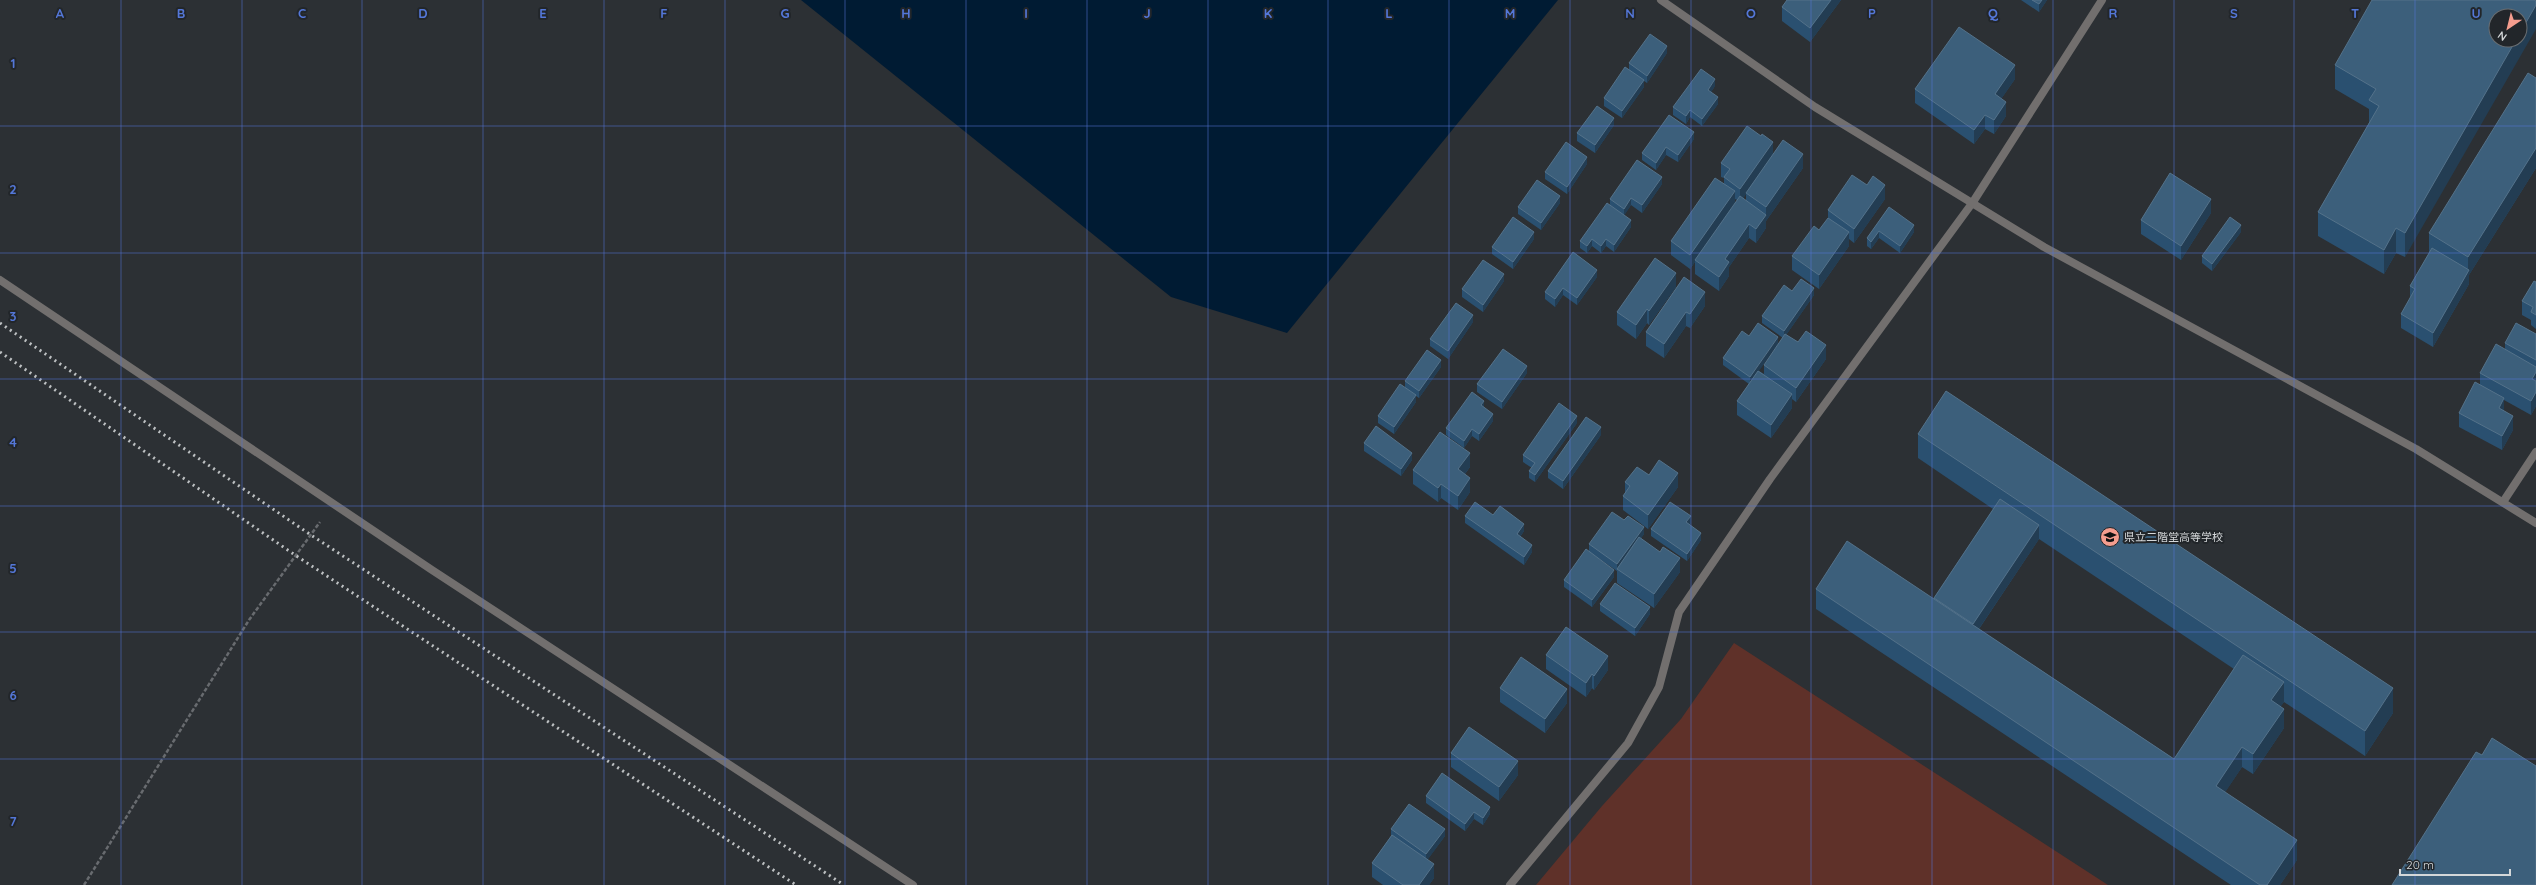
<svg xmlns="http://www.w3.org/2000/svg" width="2536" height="885" font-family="Quicksand,'Noto Sans JP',sans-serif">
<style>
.green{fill:#5f3129}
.water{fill:#001b33}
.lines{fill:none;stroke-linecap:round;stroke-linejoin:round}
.path{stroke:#686b6f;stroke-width:2.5;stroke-dasharray:4 2;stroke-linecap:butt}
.minor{stroke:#726f6e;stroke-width:8}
.tertiary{stroke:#726f6e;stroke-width:8}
.rail{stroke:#bdc0c2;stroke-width:3;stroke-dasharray:2 4;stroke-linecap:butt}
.wall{fill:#2a5070;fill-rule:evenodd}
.shaded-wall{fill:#233d53}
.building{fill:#3c5f7b;stroke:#54728a}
.grid{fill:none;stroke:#5477d8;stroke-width:1;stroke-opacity:0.55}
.labels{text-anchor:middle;stroke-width:4;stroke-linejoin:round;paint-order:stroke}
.poi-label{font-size:11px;fill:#d4d7d9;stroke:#22262a;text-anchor:start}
.grid-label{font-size:13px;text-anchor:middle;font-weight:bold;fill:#5477d8;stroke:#22262a;stroke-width:4;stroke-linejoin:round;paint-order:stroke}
</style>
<rect width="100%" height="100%" fill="#2c3034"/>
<path class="green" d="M1734,643l374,242h-572l66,-79 79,-87z"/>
<path class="water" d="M801,0h757l-271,333 -116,-36z"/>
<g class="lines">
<path class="path" d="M84,885l165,-265 71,-98"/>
<path class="minor" d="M0,280l432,290 481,315
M2503,502l33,-50
M1510,885l118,-142 31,-56 20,-75 91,-133 203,-277 129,-202"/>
<path class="tertiary" d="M1661,0l154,107 229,140 372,202 120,74"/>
<path class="rail" d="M0,323l311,212 533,350
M0,352l295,203 501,330"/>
</g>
<path class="wall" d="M1787,0h54l-31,42 -28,-21v-14z
M2021,0h26l-8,12z
M2534,0l-129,257 -9,-4 -12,21 -66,-38v-24l51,-89v-14l-34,-20v-24z
M1667,53l-20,30 -3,-2v6l-22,31 -18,-12v-8l25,-28v-7z
M2536,78v90l-67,107v9l-36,63 -32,-19v-14l9,-16v-12l19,-33v-20z
M2015,79l-14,20 5,17 -12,18 -9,-5 -11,15 -59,-41v-14z
M1715,86l-4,6 7,12 -16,22 -12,-9 -4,7 -13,-9v-8z
M1614,125l-19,28 -18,-12v-8z
M1694,139l-16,23 -12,-7 -10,15 -14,-10v-7z
M1773,154l30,14 -37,53v-1v8l-10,15 -7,-5 -20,29v9l-10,15 -24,-17v-12l-5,7 -19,-14v-14l53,-57v-6l-3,-1v-14zM1746,194v7l-3,-3zM1735,199l2,1 -2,4z
M1587,164l-20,30 -22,-15v-7z
M1662,184l-20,29 -11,-8 -7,10 7,12 -17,25 -8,-6 -5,7 -9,-7 -5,7 -7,-5v-7l30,-36v-6z
M1885,199l-31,44 -5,-4v7l-30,43 -27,-19v-14l27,-26 9,-11v-9z
M1560,203l-19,27 -23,-16v-7z
M1889,207l25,25 -14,21 -21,-15 -8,11 -4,-3v-8z
M2211,213l-30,47 -40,-26v-14z
M2241,232l-29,39 -10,-8v-7z
M1534,239l-21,30 -21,-15v-7z
M1597,277l-20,28 -14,-10 -8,12 -10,-8v-7z
M1684,277l21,29 -15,22 -4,-2 -22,32 -18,-12v-14z
M1504,281l-21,31 -21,-15v-8z
M2536,282v47l-5,-4v-5l-9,-5v-14z
M1676,287l-27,38 -2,-2 -11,16 -19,-14v-13z
M1792,291l22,4 -28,40 12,7 28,17 -30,43 -4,-3v9l-21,30 -34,-23v-14l12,-17 -26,-19v-7l36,13 5,3v-9l19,-27 -21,-15v-7z
M1473,322l-25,37 -18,-13v-7z
M2536,334v72l-5,9 -27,-15v11l9,19 -11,20 -43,-23v-14l21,-28v-12l25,-24v-6z
M1441,367l-22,31 -3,-2v6l-22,32 -16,-11v-7l27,-28v-7z
M1527,373l-25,36 -25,-17v-8z
M1484,407l9,14 -14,20 -7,-5 -8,12 -18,-13v-7z
M1577,423l-42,59 -6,-4v-7l3,-3 -9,-6v-7z
M1918,434l475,279 -28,43 -81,-54 -4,5 4,21 -31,46 -11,-7 -17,25 72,68 -17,25h-49l-415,-276v-20l118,9 59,-89 -75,-51zM2039,539l195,130 -60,90 -195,-130z
M1601,435l-38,54 -15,-11v-7z
M1364,443l48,17 -11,16 -37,-25z
M1470,467l-5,7 5,18 -12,18 -17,-12 -3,4 -25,-18v-14z
M1649,475l29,12 -30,42 -25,-19v-14l2,-3v-11z
M1493,515l31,16 -4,6 12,15 -8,13 -59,-42v-7z
M1691,523l-1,2 11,15 -14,21 -36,-25v-7z
M1644,534l-3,4 39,34 -26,36 -37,-25v-12l-28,-19v-8z
M1614,577l-22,30 -28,-20v-7z
M1600,604l50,10 -15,22 -35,-25z
M1546,655l62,15 -14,20 -2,-2 -6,9 -40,-28z
M1500,688l67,15 -22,30 -45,-31z
M1451,753l67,22 -19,26 -48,-34z
M1426,796l64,18 -7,11 -9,-6 -9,12 -39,-28z
M1391,829l54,7 -18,24 7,18 -5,7h-46l-11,-8v-14l19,-27z"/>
<path class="shaded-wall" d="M1831,0h10l-31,42v-14z
M2042,0h5l-8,12v-8z
M2536,5v24l-131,228v-24l111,-193h4v-7z
M1667,46v7l-20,30v-7z
M2015,65v14l-20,29v-14z
M1715,79v7l-7,11v-7z
M1644,80v7l-22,31v-7z
M1718,97v7l-16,22v-7z
M2006,102v14l-12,18v-14z
M1690,110v7l-4,7v-8z
M1985,115v14l-11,15v-14z
M1614,118v7l-19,28v-8z
M1694,132v7l-16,23v-7z
M1773,142v14l-33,47v-14z
M1666,147v8l-10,15v-7z
M2536,148v20l-67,107v9l-36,63v-14l35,-61v-15z
M1803,154v14l-37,53v-14z
M1587,157v7l-20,30v-7z
M1662,177v7l-20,29v-8z
M1885,185v14l-31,44v-14z
M1735,191v14l-40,55v2l-5,7v-14z
M1560,196v7l-19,27v-7z
M1631,198v7l-7,11v-7z
M2211,199v14l-30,47v-14z
M1766,215v13l-10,15v-14z
M1631,220v7l-17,25v-7z
M1749,224v14l-20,29v9l-10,15v-14l6,-18z
M1914,225v7l-14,21v-7z
M2241,225v7l-29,39v-7z
M2396,228v25l-12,21v-24z
M1879,231v7l-8,11v-7z
M1534,232v7l-21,30v-7z
M1849,232v14l-30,43v-14z
M1592,239v7l-5,7v-7z
M1606,239v7l-5,7v-7z
M1597,270v7l-20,28v-7z
M1676,273v14l-27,38v-14z
M1504,274v7l-21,31v-7z
M1563,288v7l-8,12v-8z
M1814,288v7l-30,43v-7z
M1705,292v14l-15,22v-14z
M1647,309v14l-11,16v-14z
M1686,312v14l-22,32v-14z
M1473,315v7l-25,37v-8z
M1778,337v7l-28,40v-7z
M1826,345v14l-30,43v-14z
M1441,360v7l-22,31v-7z
M1527,366v7l-25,36v-7z
M2536,372v13l-4,-6z
M2536,392v14l-5,9v-14z
M1792,394v14l-21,30v-13z
M1416,395v7l-22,32v-7z
M2504,398v14l-5,-4z
M1484,401v7l-3,-3z
M1493,414v7l-14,20v-7z
M1577,416v7l-42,59v-7z
M2513,416v14l-11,20v-14z
M1601,427v8l-38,54v-8z
M1472,429v7l-8,12v-7z
M1412,453v7l-11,16v-7z
M1470,453v14l-12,16v-14z
M1678,473v14l-30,42v-14z
M1470,478v14l-12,18v-14z
M1441,484v14l-3,4v-14z
M1691,516v7l-5,6v-7z
M1524,524v7l-7,10v-7z
M2039,525v14l-69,103v-13z
M1644,527v7l-25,36 -2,-1v-5z
M1701,533v7l-14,21v-7z
M1532,545v7l-8,13v-8z
M1680,558v14l-26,36v-14z
M1614,570v7l-22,30v-7z
M1650,607v7l-15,22v-8z
M1608,656v14l-14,20v-14z
M1592,674v14l-6,9v-14z
M2284,682v20l-13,18v-20z
M2393,688v25l-28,43v-25z
M1567,689v14l-22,30v-14z
M2284,709v19l-31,46v-20z
M2242,747v20l-26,39v-20z
M1518,761v14l-19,26v-14z
M1490,807v7l-7,11v-7z
M1474,812v7l-9,12v-7z
M1445,829v7l-19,26v-8z
M2297,840v20l-17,25h-13z
M1434,864v14l-5,7h-10z"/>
<path class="building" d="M1787,0h44l-21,28 -28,-21z
M2032,0h10l-3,4z
M2372,0h162l2,1v4l-16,28v-17h-24v24h20l-111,193 -9,-5 -12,22 -66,-38 61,-106 -10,-6 7,-11 -41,-24z
M1959,27l56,38 -20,29 11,8 -12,18 -9,-5 -11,15 -59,-41z
M1650,34l17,12 -20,30 -18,-13z
M1625,67l19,13 -22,31 -18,-13z
M1701,69l14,10 -7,11 10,7 -16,22 -12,-9 -4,6 -13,-9z
M2528,73l8,5v70l-68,109 -39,-24z
M1597,106l17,12 -19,27 -18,-12z
M1669,115l25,17 -16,23 -12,-8 -10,16 -14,-10z
M1747,126l14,10 1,-2 11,8 -33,47 -16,-12 6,-8 -9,-6z
M1783,140l20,14 -37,53 -20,-14z
M1566,142l21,15 -20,30 -22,-15z
M1637,160l25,17 -20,28 -11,-7 -7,11 -14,-10z
M2170,173l41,26 -30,47 -40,-26z
M1852,175l15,10 6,-9 12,9 -31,44 -26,-19z
M1715,178l20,13 -45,64 -19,-14z
M1537,180l23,16 -19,27 -23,-16z
M1740,196l26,19 -10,14 -7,-5 -24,35 4,3 -10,15 -24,-17z
M1607,203l24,17 -17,25 -8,-6 -5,7 -9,-7 -5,7 -7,-5z
M1889,207l25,18 -14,21 -21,-15 -8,11 -4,-4z
M1513,217l21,15 -21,30 -21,-15z
M2230,217l11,8 -29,39 -10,-8z
M1828,218l21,14 -30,43 -27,-19 22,-30 5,4z
M2432,248l37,22 -36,63 -32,-19 14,-25 -5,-3z
M1573,252l24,18 -20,28 -14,-10 -8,11 -10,-7z
M1655,258l21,15 -27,38 -2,-2 -11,16 -19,-13z
M1483,260l21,14 -21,31 -21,-16z
M1684,277l21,15 -15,22 -4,-2 -22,32 -18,-12z
M1801,279l13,9 -30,43 -22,-15 22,-31 8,6z
M2534,281l2,1v33l-5,-3 2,-5 -11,-6z
M1456,303l17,12 -25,36 -18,-12z
M1758,323l20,14 -28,40 -27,-19 19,-27 7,5z
M2516,323l20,11v26l-31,-17z
M1806,331l20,14 -30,43 -32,-23 21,-31 13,8z
M2496,344l40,23v5l-4,7 4,2v11l-5,9 -51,-28z
M1503,349l24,17 -25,36 -25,-18z
M1427,350l14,10 -22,31 -14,-10z
M1758,371l34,23 -21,31 -34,-24z
M2475,382l29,16 -5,10 14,8 -11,20 -43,-23z
M1400,384l16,11 -22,32 -16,-11z
M1946,391l447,297 -28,43 -447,-297z
M1472,392l12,9 -3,4 12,9 -14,20 -7,-5 -8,12 -18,-13z
M1559,403l18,13 -42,59 -6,-4 6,-8 -12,-8z
M1586,417l15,10 -38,54 -15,-10z
M1376,426l36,27 -11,16 -37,-26z
M1440,432l30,21 -12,16 12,9 -12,18 -17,-12 -3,4 -25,-18z
M1659,460l19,13 -30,42 -25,-19 7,-10 -5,-4 12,-15 12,8z
M2000,499l39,26 -66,99 -39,-26z
M1475,502l18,13 7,-9 24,18 -7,10 15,11 -8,12 -59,-41z
M1670,502l21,14 -5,6 15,11 -14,21 -36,-25z
M1612,512l12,8 4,-4 16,11 -27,37 -28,-20z
M1639,537l21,15 3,-5 17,11 -26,36 -37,-25z
M1847,541l327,218 69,-104 41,27 -13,18 13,9 -31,45 -11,-7 -26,39 81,54 -30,45h-7l-444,-296z
M1586,549l28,21 -22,30 -28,-20z
M1615,583l35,24 -15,21 -35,-24z
M1566,627l42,29 -14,20 -2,-2 -6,9 -40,-28z
M1521,657l46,32 -22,30 -45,-31z
M1469,727l49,34 -19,26 -48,-34z
M2492,738l44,28v119h-144l84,-133 6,3z
M1442,773l48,34 -7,11 -9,-6 -9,12 -39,-28z
M1409,804l36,25 -19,25 -35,-25z
M1392,835l42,29 -15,21h-16l-31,-22z"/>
<path class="grid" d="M121,0v885M242,0v885M362,0v885M483,0v885M604,0v885M725,0v885M845,0v885M966,0v885M1087,0v885M1208,0v885M1328,0v885M1449,0v885M1570,0v885M1691,0v885M1811,0v885M1932,0v885M2053,0v885M2174,0v885M2294,0v885M2415,0v885M0,126h2536M0,253h2536M0,379h2536M0,506h2536M0,632h2536M0,759h2536"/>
<defs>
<symbol id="school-disc" viewBox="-11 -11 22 22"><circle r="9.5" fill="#f59d8e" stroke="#22262a"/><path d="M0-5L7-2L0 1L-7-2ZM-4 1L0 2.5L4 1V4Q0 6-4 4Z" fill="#111"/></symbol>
</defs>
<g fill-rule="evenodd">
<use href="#school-disc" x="2099" y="526" width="22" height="22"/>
</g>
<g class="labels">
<g class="poi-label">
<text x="2124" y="541">県立二階堂高等学校</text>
</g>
</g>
<g class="grid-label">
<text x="60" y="18">A</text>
<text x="181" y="18">B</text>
<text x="302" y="18">C</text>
<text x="423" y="18">D</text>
<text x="543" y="18">E</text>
<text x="664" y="18">F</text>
<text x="785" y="18">G</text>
<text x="906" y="18">H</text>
<text x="1026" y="18">I</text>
<text x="1147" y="18">J</text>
<text x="1268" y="18">K</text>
<text x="1389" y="18">L</text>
<text x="1510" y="18">M</text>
<text x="1630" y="18">N</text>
<text x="1751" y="18">O</text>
<text x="1872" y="18">P</text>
<text x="1993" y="18">Q</text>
<text x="2113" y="18">R</text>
<text x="2234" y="18">S</text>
<text x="2355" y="18">T</text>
<text x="2476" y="18">U</text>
<text x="13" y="68">1</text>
<text x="13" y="194">2</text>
<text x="13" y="321">3</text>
<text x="13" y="447">4</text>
<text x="13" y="573">5</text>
<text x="13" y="700">6</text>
<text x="13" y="826">7</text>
</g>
<g transform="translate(2508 28) rotate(215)"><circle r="19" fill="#22262a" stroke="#696d70"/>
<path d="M0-3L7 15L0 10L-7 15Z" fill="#f59d8e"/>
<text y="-6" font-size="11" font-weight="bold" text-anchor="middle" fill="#d4d7d9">N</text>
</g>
<path d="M2400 869v6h110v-6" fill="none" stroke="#d4d7d9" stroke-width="2"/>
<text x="2406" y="869" font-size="12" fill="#d4d7d9" stroke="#22262a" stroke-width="3" paint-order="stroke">20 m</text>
</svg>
